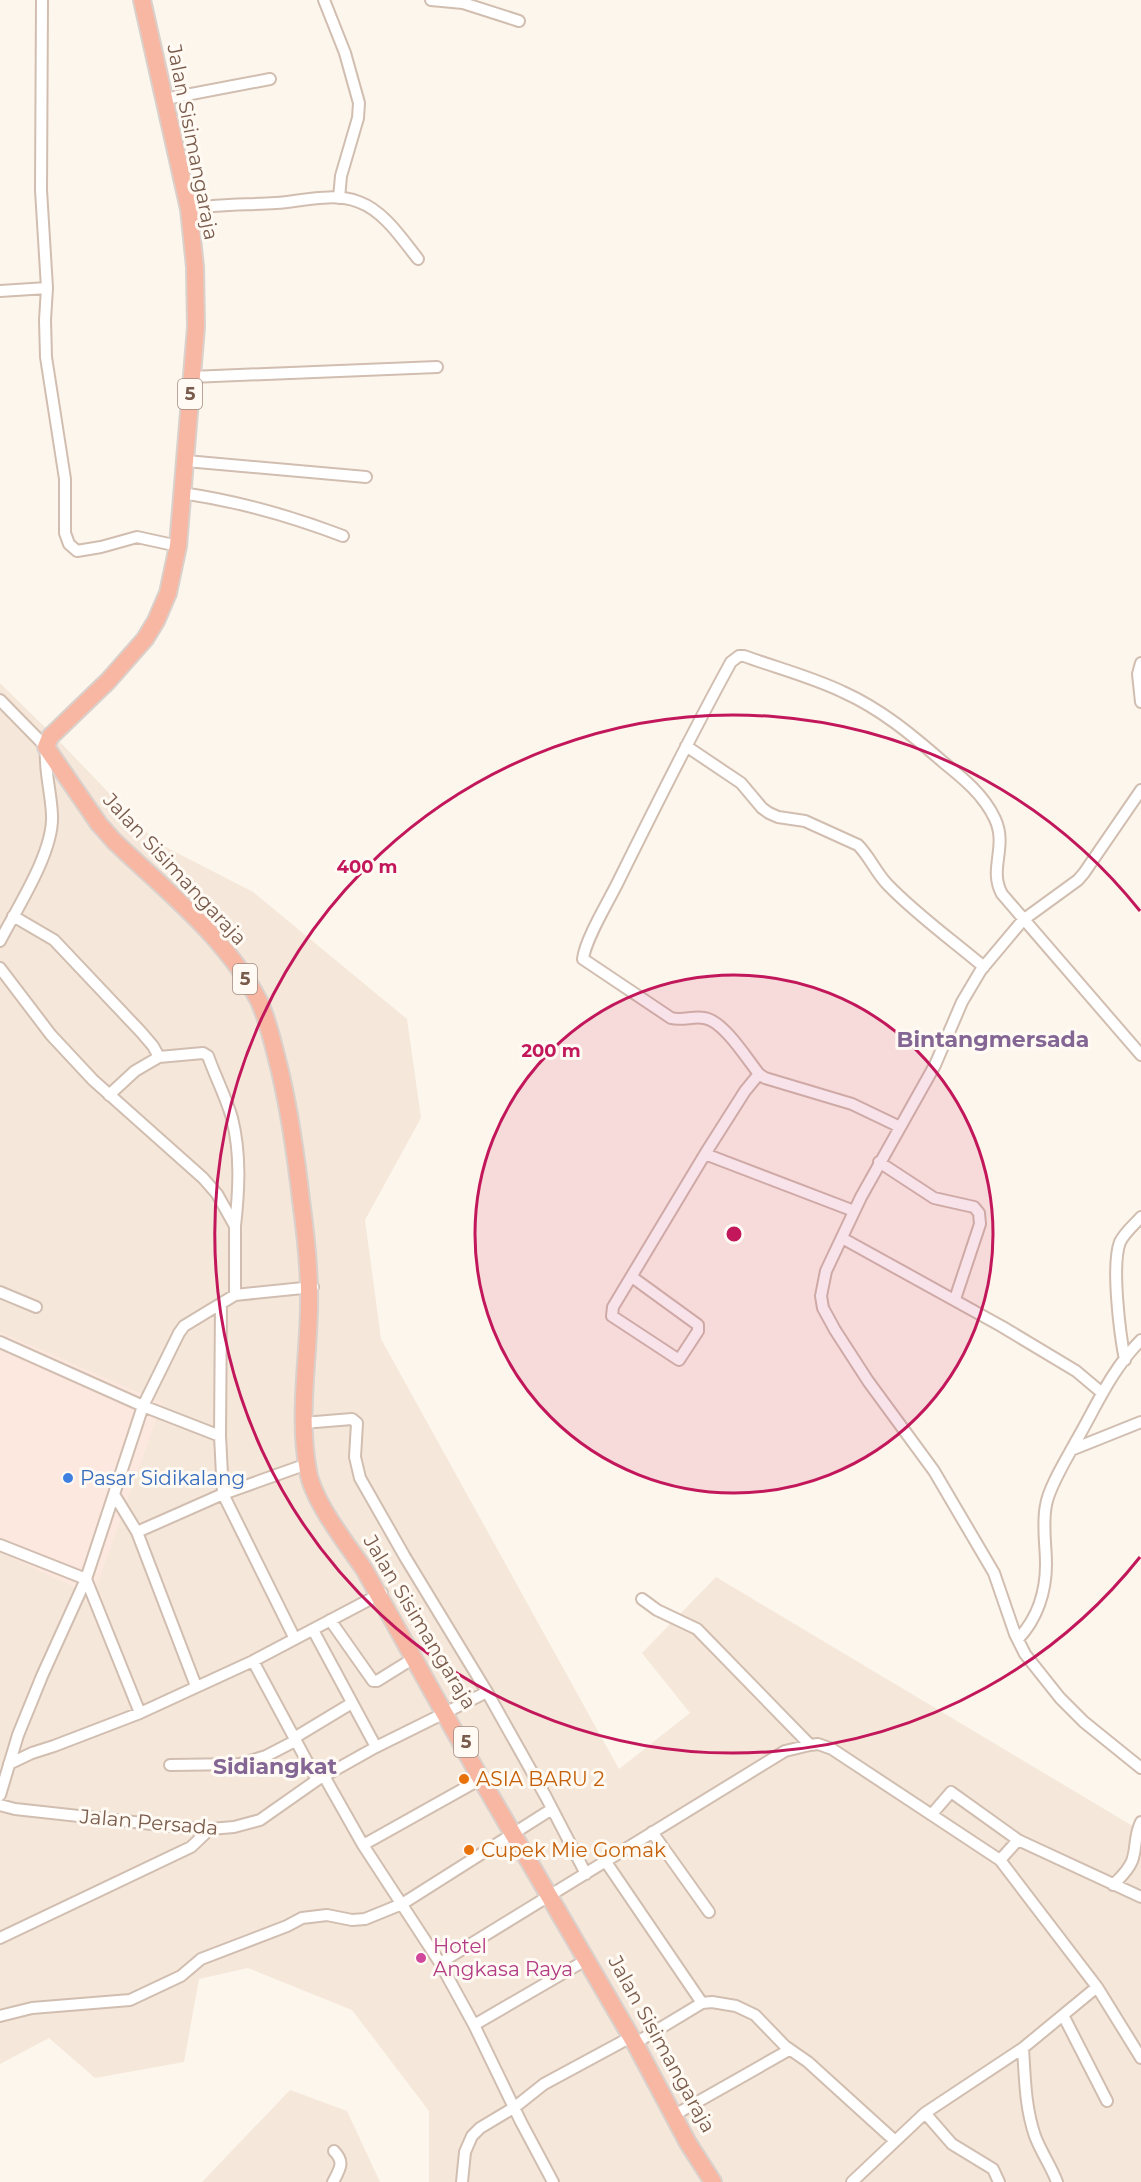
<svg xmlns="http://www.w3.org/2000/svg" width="1141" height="2182" font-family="Montserrat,sans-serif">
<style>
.residential{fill:#f5e8da}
.commercial{fill:#fde8e0}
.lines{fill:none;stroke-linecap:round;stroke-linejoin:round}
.minor-casing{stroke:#d1beb0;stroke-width:14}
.highway-casing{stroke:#dad1cd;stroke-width:20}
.minor{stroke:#fff;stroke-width:10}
.highway{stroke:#f7b7a3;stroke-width:16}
.ring{fill:none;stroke:#c2185b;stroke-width:3}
.shop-dot{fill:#3f7fe0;stroke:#fffaf3;stroke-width:2}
.food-dot{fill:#e8710a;stroke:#fffaf3;stroke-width:2}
.hotel-dot{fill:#d1479c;stroke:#fffaf3;stroke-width:2}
.labels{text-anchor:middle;stroke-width:6;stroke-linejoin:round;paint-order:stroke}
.shield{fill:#fffaf3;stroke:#a28b7f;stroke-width:1.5}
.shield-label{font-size:18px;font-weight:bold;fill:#7a5c4d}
.street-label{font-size:20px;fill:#7a5c4d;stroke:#fffaf3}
.shop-label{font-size:20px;fill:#366cbe;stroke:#fffaf3;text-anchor:start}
.food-label{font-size:20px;fill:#c56008;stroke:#fffaf3;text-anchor:start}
.hotel-label{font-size:20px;fill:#b23c85;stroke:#fffaf3;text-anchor:start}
.quarter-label{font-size:22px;font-weight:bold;fill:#846695;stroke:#fffaf3}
.centre{fill:#c2185b;stroke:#fffaf3;stroke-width:3}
.ring-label{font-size:18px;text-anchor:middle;font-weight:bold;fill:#c2185b;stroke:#fffaf3;stroke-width:6;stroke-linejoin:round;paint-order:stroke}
</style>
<rect width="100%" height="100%" fill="#fdf6ec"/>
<path class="residential" d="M0,683l59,58 97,101 97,50 154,127 14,99 -56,102 16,119 238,430 71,-56 -48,-60 74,-76 425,254v351h-712v-71l-77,-101 -104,-42 -49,11 -15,83 -89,16 -46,-40 -49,26z
M290,2090l57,21 33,71h-178z"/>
<path class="commercial" d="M0,1332l162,71 -69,193 -93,-44z"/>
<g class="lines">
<defs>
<path id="minor" d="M42,0l-1,190 6,98 -2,32 1,37 19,122v54l4,11 8,7 24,-4 36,-10 41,9
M324,0l21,53 14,50 -1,15 -17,58 -2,22
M431,0l32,3 56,18
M165,99l105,-20
M189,209c29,-5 58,-4 87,-6 27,-2 57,-11 83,-1 25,9 43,37 59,57
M0,291l47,-3
M191,377l246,-10
M186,461l180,16
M182,493c55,8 109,23 161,43
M1141,663l-3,11 3,28
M0,700l46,47c-2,23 5,44 6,68 2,37 -35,93 -52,126
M686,746l55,37 21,25 7,5 9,4 27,4 53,24c12,12 18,28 30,40 29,30 64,55 96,82
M1141,790l-57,83 -6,7 -55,40 -42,50 -19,32 -27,63 -74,132 -35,74 -5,25 2,12 12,22 33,51 66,90 60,102 21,61 10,20 35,44 24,24 57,46
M13,916l41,24 87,92 12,14 6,11
M0,968l51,67 42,45 110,98 14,16 18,32v69
M109,1095l26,-24 24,-14 44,-4 5,3c7,20 18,41 24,62 9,36 7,72 3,108
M900,1127l-48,-23 -87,-26 -6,-4c-12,-15 -36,-54 -55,-56 -11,-2 -22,3 -33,0l-88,-59c2,-19 25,-57 34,-75 37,-75 74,-149 114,-222l8,-6h5c33,12 68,21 99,36 38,17 69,43 100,70 20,16 41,33 52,57 13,28 -7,50 7,75l139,161
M705,1154l149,57
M879,1162l55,36 40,9 5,6 1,11 -25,75
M842,1238l159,88 75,45 25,21
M632,1277l66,48v6l-19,29 -67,-44 1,-9 92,-153 40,-63 14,-17
M0,1292l36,15
M221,1303l-1,133 3,58 72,145
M0,1342l143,64 77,30
M1125,1360c-5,-25 -14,-95 -5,-118 5,-10 14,-17 21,-25
M303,1423l49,-4 5,4 -2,34 5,21 45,79 82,135 59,105 40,77
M1071,1450l70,-28
M115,1496l22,36 59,154
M137,1532l86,-38 84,-30
M0,1545l86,34 54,134
M642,1599l15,11 40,19 113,116
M330,1620l43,61h4l37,-23
M313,1630l63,117
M1018,1639c19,-20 28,-47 28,-75 0,-19 -4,-40 0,-59 3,-18 20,-45 29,-62 21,-36 36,-73 66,-103
M253,1661l64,119
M294,1738l58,-35
M9,1764l23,-11 22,-7 86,-33 113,-52 129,-68
M170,1765l70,-1 26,-8 29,-15
M324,1776l39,69 77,118 34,62 47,97 32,60
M0,1795l18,-60 24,-59 44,-97 57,-173 36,-73 5,-7 51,-31 78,-8
M0,1805l15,4 164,18 31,2 24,-2 26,-7 57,-40 59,-33 111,-55
M932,1814l19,-22 67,48
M652,1832l57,80
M363,1845l118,-66
M1000,1860l18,-20 123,57
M606,1862l96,141
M1113,1885c7,-7 15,-14 19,-24 5,-13 2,-26 9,-39
M0,1938l191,-91 19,-18
M440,1963l345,-212 25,-6 8,-1 14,5 168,111 97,127 44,71
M0,2016l32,-8 98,-8 51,-24 20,-17 86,-33 15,-8 25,-3 25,5 13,-1 37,-15 150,-95
M1064,2017l43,84
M474,2025l112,-65
M639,2041l63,-38 10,-1 24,4 19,9 30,31 23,16 87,79
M1023,2048c2,30 2,59 12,88 6,16 16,30 22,46
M678,2113l111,-63
M925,2113l27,31 41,25 6,13
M333,2182c7,-13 12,-20 1,-31
M462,2182l3,-30 7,-16 8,-8 35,-21 29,-23 87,-47
M852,2182l73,-69 98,-65 74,-61"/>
<path id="highway" d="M142,0l47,209 6,58 1,60 -18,219 -10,47 -12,28 -11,18 -37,42 -58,56 -4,10 53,77 15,17c51,49 112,96 145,160 10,22 15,47 21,70 10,43 16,85 21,129 5,36 9,72 8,108 -1,55 -11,108 -1,163 5,30 38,72 56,98l117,210 156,268 51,96 25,39"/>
</defs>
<use href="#minor" class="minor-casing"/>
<use href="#highway" class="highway-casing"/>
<use href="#minor" class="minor"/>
<use href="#highway" class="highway"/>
</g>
<circle cx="734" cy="1234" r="259" fill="#c2185b" fill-opacity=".12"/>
<g class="ring">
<circle cx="734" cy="1234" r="259"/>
<path d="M1140 1557A519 519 0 1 1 1140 911"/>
</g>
<circle class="shop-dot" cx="68" cy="1478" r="6"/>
<g class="food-dot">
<circle cx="464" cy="1779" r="6"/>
<circle cx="469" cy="1850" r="6"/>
</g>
<circle class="hotel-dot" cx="421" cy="1958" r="6"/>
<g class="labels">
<g class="shield">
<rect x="178" y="379" width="24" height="30" rx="4.5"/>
<rect x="233" y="964" width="24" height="30" rx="4.5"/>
<rect x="454" y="1727" width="24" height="30" rx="4.5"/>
</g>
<g class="shield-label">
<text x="190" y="400">5</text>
<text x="245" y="985">5</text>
<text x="466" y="1748">5</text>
</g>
<g class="street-label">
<text transform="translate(193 142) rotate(79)" y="7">Jalan Sisimangaraja</text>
<text transform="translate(175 869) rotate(47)" y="7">Jalan Sisimangaraja</text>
<text transform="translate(420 1622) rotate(59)" y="7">Jalan Sisimangaraja</text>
<text transform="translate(149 1822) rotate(5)" y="7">Jalan Persada</text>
<text transform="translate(662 2044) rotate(61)" y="7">Jalan Sisimangaraja</text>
</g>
<g class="shop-label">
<text x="80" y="1485">Pasar Sidikalang</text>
</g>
<g class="food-label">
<text x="476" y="1786">ASIA BARU 2</text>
<text x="481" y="1857">Cupek Mie Gomak</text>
</g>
<g class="hotel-label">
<text x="433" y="1953">Hotel<tspan x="433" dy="23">Angkasa Raya</tspan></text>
</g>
<g class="quarter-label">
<text x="993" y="1047">Bintangmersada</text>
<text x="275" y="1774">Sidiangkat</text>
</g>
</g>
<circle cx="734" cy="1234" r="9" class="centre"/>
<g class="ring-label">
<text x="367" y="873">400 m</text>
<text x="551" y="1057">200 m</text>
</g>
</svg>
